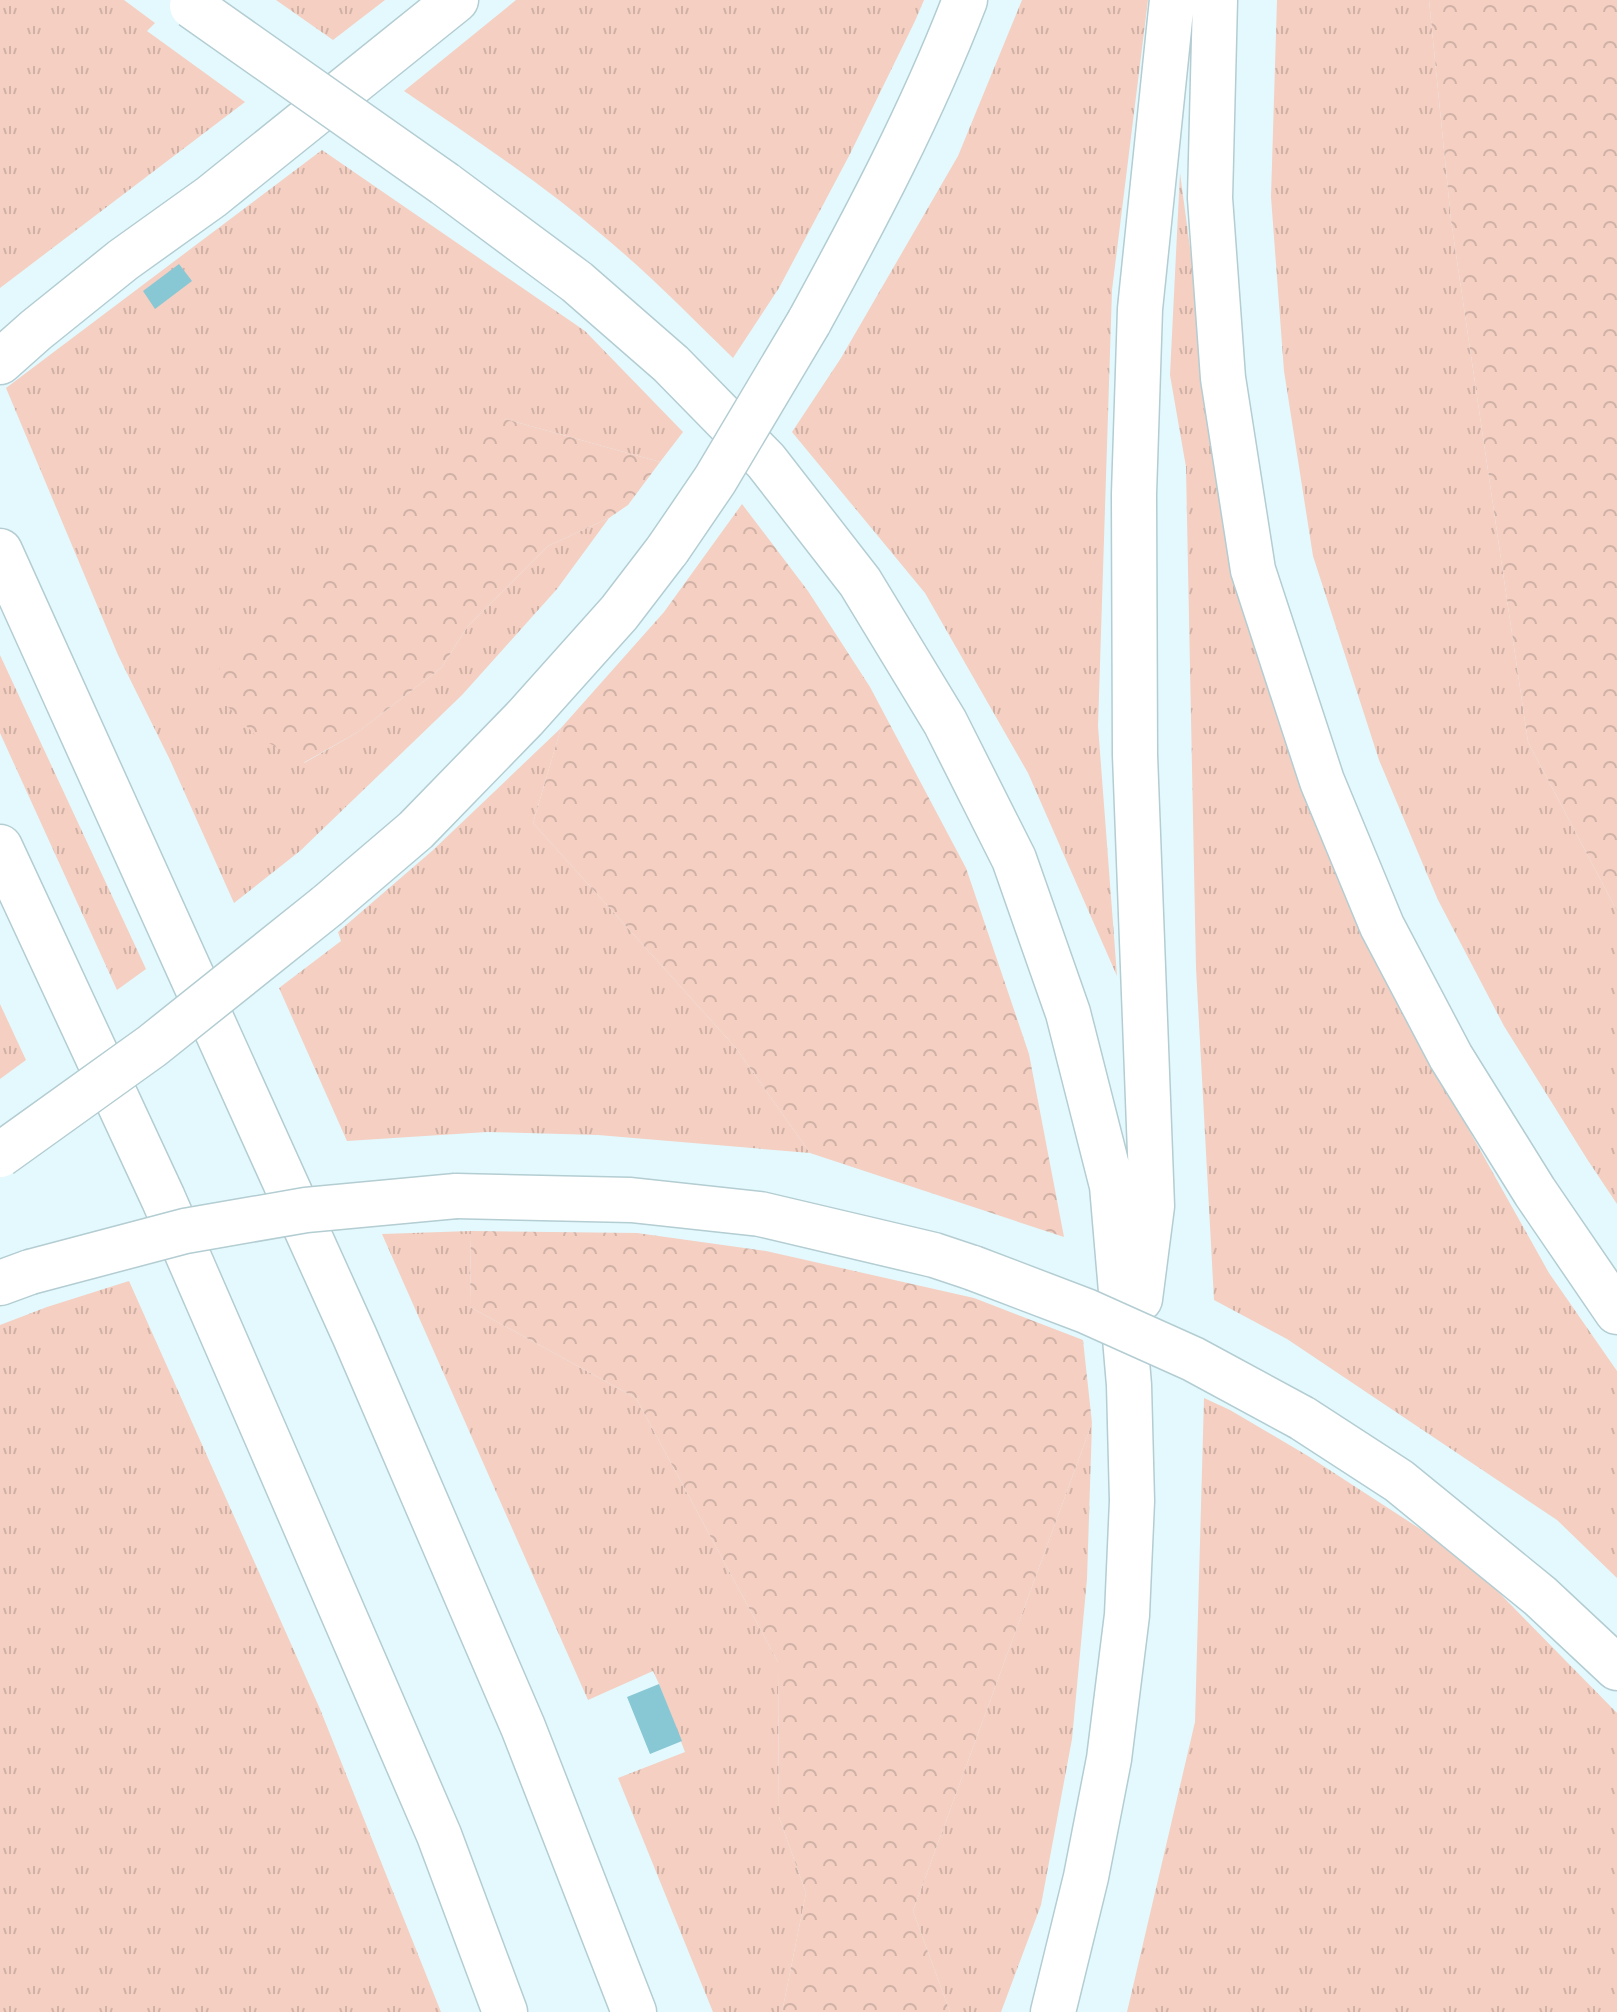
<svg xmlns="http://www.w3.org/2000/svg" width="1617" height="2012" font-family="'Titillium Web',sans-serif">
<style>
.grass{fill:url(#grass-tufts)}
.forest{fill:url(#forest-crowns)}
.building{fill:#88c7d4}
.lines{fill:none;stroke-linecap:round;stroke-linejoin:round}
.highway-casing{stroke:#b3cdd2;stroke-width:47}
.highway{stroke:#fff;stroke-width:44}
.highway-bridge-casing{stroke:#b3cdd2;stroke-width:47;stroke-linecap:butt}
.highway-bridge{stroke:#fff;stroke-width:44}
</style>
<defs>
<pattern id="grass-tufts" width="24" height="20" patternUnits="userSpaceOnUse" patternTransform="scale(2)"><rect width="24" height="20" fill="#f4cfc2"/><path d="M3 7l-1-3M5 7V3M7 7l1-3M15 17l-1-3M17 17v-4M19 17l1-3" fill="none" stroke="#d0b1a6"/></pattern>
<pattern id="forest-crowns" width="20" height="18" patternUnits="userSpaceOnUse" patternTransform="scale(2)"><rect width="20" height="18" fill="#f4cfc2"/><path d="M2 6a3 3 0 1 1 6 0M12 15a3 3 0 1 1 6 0" fill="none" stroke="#d0b1a6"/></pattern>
</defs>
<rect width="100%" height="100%" fill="#e4f9fd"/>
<path class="grass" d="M0,0h124l31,23 -8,8 98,71 -245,186z
M276,0h109l-52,40z
M516,0h408l-9,21 -65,133 -71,134 -46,70c-41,-40 -81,-81 -125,-118 -64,-55 -135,-102 -204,-149z
M1022,0h126l-36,290 -14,436 19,250 -89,-203 -103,-180 -133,-161 49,-74 117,-202z
M1277,0h152l22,220 77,522 89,169v293l-30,-45 -83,-133 -66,-126 -59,-140 -66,-204 -29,-185 -13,-174z
M322,150l263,181 98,101 -23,30 -155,-43 -201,344 54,-31 83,-64 27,-42 80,-80 61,-28 -52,71 -95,106 -162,156 -66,52 -64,-143 -52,-105 -112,-267z
M1180,173l55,411 135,369 179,320 68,98v207l-60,-58 -270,-181 -73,-39 -18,-332 -10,-501 -16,-92z
M0,655l146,314 -29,21 -117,-257z
M561,728l-28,95 203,225 74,105 -212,-18 -111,-3 -140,9 -68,-153 62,-47 -3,-9 94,-81z
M0,1004l26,56 -26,19z
M471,1231l-1,76 166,91 142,264 1,155 27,76 -24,119h-69l-95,-234 67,-26 -26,-68 -6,-13 -65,29 -206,-466z
M129,1281l191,428 121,303h-441v-687l47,-18z
M1204,1398l26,12 78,46 157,102 152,155v299h-490l68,-290z
M1092,1423l-5,156 -15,160 -31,166 -40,107h-51l-37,-101z"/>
<path class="forest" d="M1429,0h188v911l-89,-169 -77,-522z
M505,419l155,43 -32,43 -19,13 -61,28 -80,80 -27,42 -83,64 -55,31 -49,-29 -37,-39 3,-34z
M742,504l66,87 62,96 96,181 63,186 35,183 -254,-84 -74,-105 -203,-225 28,-95 103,-116z
M471,1231l166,2 129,18 208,47 109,42 9,83 -179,488 37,101h-168l24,-119 -27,-76 -1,-155 -142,-264 -166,-91z"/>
<path class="building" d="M179,264l13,17 -37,28 -12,-18z
M659,1684l23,57 -32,13 -23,-57z"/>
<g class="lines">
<defs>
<path id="highway" d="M1215,0l-5,198 13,180 30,192 69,211 60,145 69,131 84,135 82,120
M445,184l132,98 94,82 95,97 94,121 85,140 69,137 54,154 44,173 17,199 3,116 -5,114 -18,144 -23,118 -33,135
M809,322c57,-104 113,-210 156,-322
M0,362l36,-32 87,-70 88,-63 245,-197
M0,551l355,786 168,390 111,285
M0,847l163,351 106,244 170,393 66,177
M327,906l89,-76 108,-111 95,-106 49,-64
M456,1196l175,4 129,14 174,41 39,13
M0,1283l30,-11
M1140,1299l12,-93 -17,-451 -1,-261 6,-185 32,-309
M1302,1418l97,63 141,115 77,72"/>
</defs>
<use href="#highway" class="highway-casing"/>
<use href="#highway" class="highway"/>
<defs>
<path id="highway-bridge" d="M192,6l253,178
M668,549l47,-69 94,-158
M0,1155l152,-109 175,-140
M973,1268l113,43 107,48 109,59
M30,1272l155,-41 121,-21 150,-14"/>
</defs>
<use href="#highway-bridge" class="highway-bridge-casing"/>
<use href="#highway-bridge" class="highway-bridge"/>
</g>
</svg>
